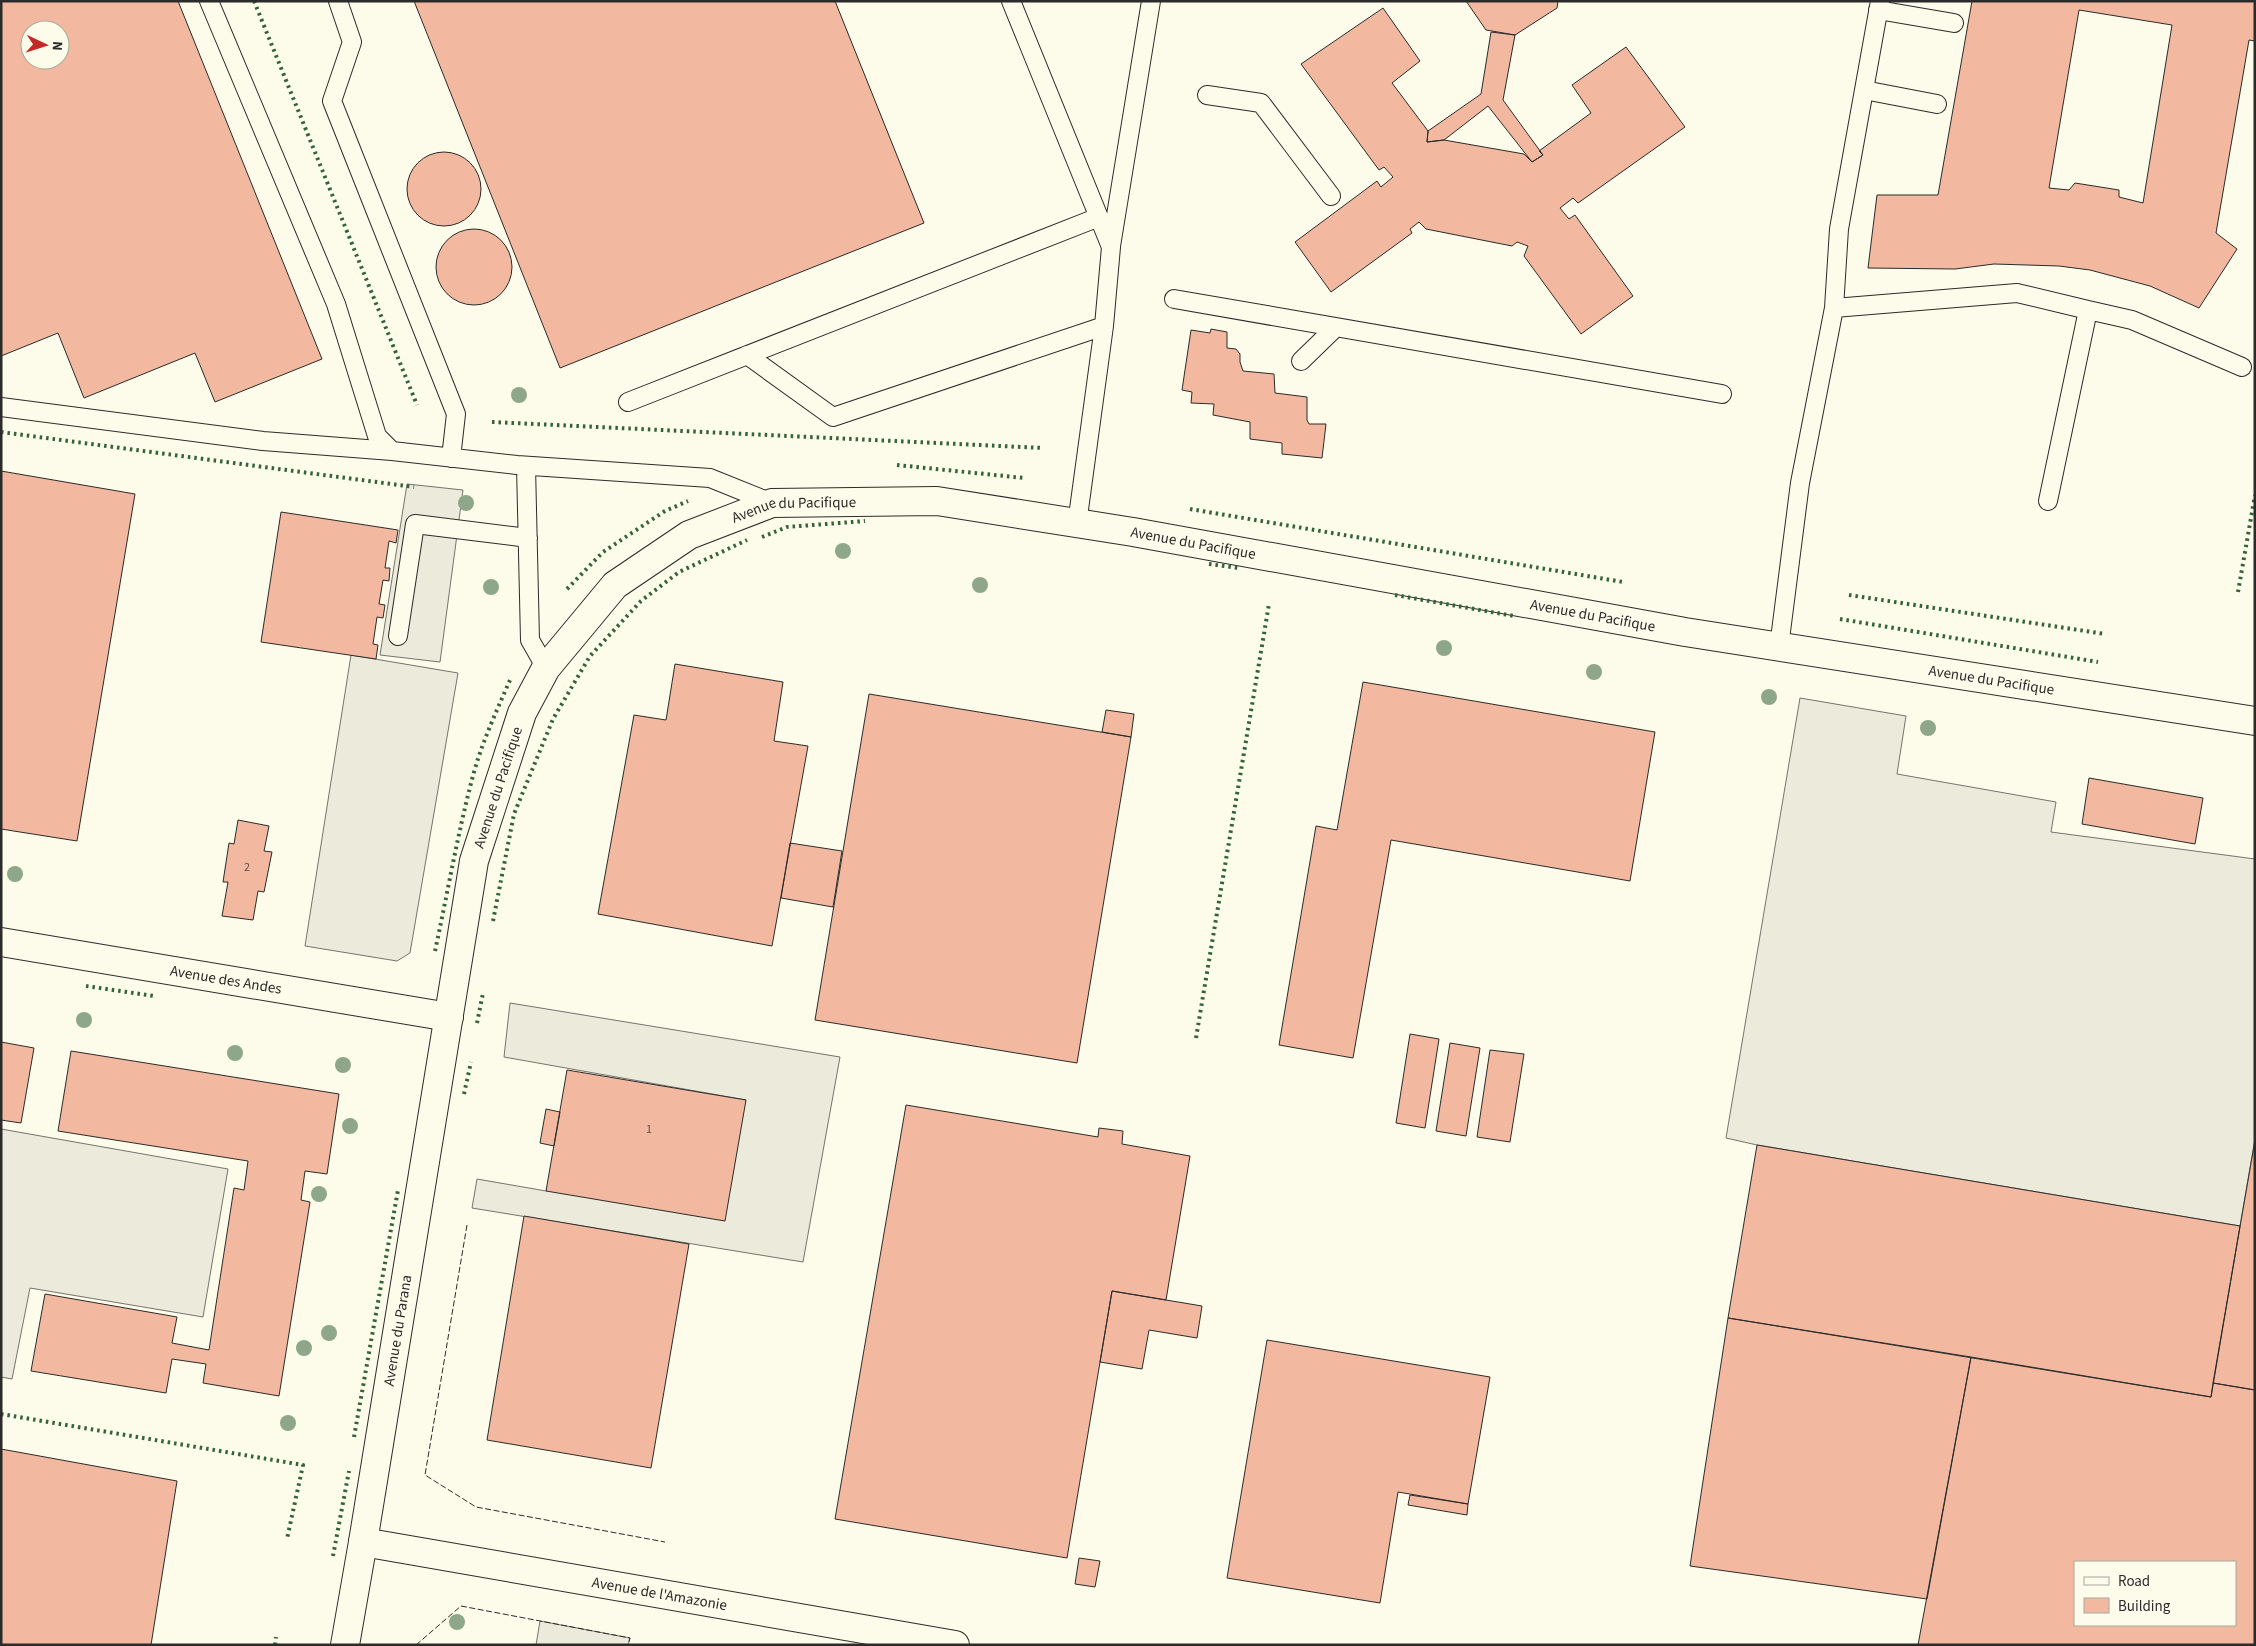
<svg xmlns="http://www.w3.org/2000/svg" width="2256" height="1646" font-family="'Source Sans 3',sans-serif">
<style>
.parking{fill:#eceadb;stroke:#74746e}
.building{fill:#f2b8a0;stroke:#2b2b2b;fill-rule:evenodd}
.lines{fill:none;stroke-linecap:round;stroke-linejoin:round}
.service-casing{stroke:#2b2b2b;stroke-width:20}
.minor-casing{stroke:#2b2b2b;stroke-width:30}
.service{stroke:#fdfbea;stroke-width:18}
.minor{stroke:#fdfbea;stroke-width:28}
.hedge{stroke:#34623c;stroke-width:4;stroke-dasharray:2.5 4;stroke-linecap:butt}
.fence{stroke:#2b2b2b;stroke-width:1;stroke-dasharray:6 2.5;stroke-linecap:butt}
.tree{fill:#8ea78a}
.labels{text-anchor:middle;stroke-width:4;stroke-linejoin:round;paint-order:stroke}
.number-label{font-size:12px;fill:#5d4e48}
.street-label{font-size:15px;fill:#2b2b2b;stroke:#fdfbea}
</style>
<rect width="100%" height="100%" fill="#fdfbea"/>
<path class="parking" d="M407,484l56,6 -23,172 -60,-7z
M351,655l107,18 -48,280 -13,8 -92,-15z
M1800,698l106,18 -9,58 159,28 -5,30 204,27v280l-15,87 -483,-81 -31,-7z
M510,1003l330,54 -37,205 -331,-54 5,-29 69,12 200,-91 -242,-43z
M1,1129l227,40 -25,148 -173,-29 -18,91 -11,-2z
M540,1621l90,17 -2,7h-92z"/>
<path class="building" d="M1,1h177l144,358 -107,43 -20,-49 -111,45 -26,-65 -57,23zM30,30h30v30h-30z
M414,1h421l89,222 -364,145z
M1466,1h92l-1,7 -42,27 -29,-5z
M1972,1h283v40l-6,-1 -33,193 21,16 -38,59 -49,-22 -60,-16 -31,-4 -65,-2 -39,5 -87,-1 9,-73h61zM2079,10l93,15 -29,178 -24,-6v-7l-44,-7 -6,7 -20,-2z
M1383,8l37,53 -28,22 36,48 -1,11 17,-2 80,14 8,8 11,-7 -4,-4 52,-38 -19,-28 54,-38 59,80 -107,76 -5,-5 -13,10 9,11 6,-4 58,81 -52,38 -57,-78 4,-10 -11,-4 -5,4 -86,-17 -7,-7 -9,7 2,4 -81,59 -36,-50 82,-61 4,6 12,-10 -9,-10 -5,3 -78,-106z
M1491,32l24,3 -12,65 40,55 -11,7 -44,-56 -44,34 -17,2 1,-11 53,-37z
M407 189a37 37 0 1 1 74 0a37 37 0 1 1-74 0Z
M436 267a38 38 0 1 1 76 0a38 38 0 1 1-76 0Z
M1211,329l16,3v16l9,1 4,5v8l3,9 31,3 1,19 32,4v23l2,4h17l-4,34 -40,-4v-11l-32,-4v-17l-37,-7 1,-11 -23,-1 1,-11 -10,-2 9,-60 19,3z
M1,471l134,23 -58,347 -76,-12z
M281,512l117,18 -2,13 -7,-2 -4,27h5l-1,13 -6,-1 -4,24 6,1 -2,13 -6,-1 -4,27 5,1 -2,14 -115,-17z
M675,664l108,18 -9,59 34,5 -36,200 -174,-32 36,-199 32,5z
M1363,682l292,50 -25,149 -239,-41 -38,218 -74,-13 37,-219 21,4z
M869,694l262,43 -54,326 -262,-43z
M1106,710l28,4 -3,23 -29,-5z
M2089,778l114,20 -8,46 -113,-20z
M238,820l31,6 -5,25 8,1 -8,40 -6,-1 -5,29 -31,-4 6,-34h-5l6,-39 5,1z
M790,843l52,8 -9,56 -52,-9z
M1410,1034l29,5 -14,89 -29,-5z
M1,1042l33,6 -13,75 -20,-3z
M1450,1043l30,5 -14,88 -30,-5z
M1490,1050l34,4 -14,88 -33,-5z
M71,1051l268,43 -12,80 -22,-3 -4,29 9,2 -31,194 -76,-13 3,-19 -34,-5 -6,34 -135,-22 14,-77 132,23 -5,26 37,7 25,-162 10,2 4,-29 -190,-30z
M567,1070l179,30 -21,121 -179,-30z
M906,1105l192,32 1,-9 24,3 -1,13 68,12 -24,144 -54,-9 -45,267 -232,-39z
M546,1109l14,3 -6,34 -14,-3z
M2255,1140v250l-42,-7z
M1757,1145l483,81 -29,171 -483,-79z
M524,1216l165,28 -38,224 -164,-28z
M1112,1291l90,15 -5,32 -48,-8 -7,39 -42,-7z
M1728,1318l243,39 -44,242 -237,-33z
M1267,1340l223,37 -22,127 -70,-12 -18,111 -153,-25z
M1971,1357l240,40 2,-14 42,7v255h-337zM2075,1562h160v63h-160z
M1,1449l176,32 -26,164h-150z
M1410,1495l58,9 -1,11 -59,-10z
M1079,1558l21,3 -5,26 -20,-3z"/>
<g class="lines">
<defs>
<path id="service" d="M209,1l127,303 41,132 15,15
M338,1l14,41 -20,59 124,313 -5,44
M1011,1l100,246 -7,79 -27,198
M1878,10l76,13
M1864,90l73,14
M1207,95l54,8 70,93
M1111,246l40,-245
M1174,299l548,95
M1834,308l5,-79 41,-228
M2088,310l44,10 110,47
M747,355l86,62 271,-91
M1301,361l35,-34
M628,402l471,-185
M1,407l262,34 129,10 125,14 193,13 62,25
M526,466l4,174 16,28
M398,636l17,-112 113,14
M1779,647l21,-164 34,-175 183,-15 71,17 -40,191"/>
<g id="minor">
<path id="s1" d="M1,942l448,75"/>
<path id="s2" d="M363,1542l592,103"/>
<path id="s3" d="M345,1645l18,-103 111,-681 48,-148 24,-45 69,-83 74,-50 83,-32 165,-2 196,31 552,100 570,89"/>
</g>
</defs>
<use href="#service" class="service-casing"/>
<use href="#minor" class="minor-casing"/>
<use href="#service" class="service"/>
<use href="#minor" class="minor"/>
<path class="hedge" d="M254,1l163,404
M492,422l551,26
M1,432l413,55
M897,465l127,13
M1190,509l433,73
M762,537l25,-10 78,-6
M1209,564l30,4
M567,589l36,-37 62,-41 23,-10
M2238,592l17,-97
M1395,595l119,21
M1849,595l256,39
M1840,619l258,43
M493,921l21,-107 39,-95 37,-63 51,-55 38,-29 68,-32
M435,951c13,-60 23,-120 39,-179 9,-32 23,-62 36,-92
M86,986l68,10
M477,1023l6,-30
M1196,1038l73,-434
M464,1094l7,-32
M1,1414l302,51 -16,74
M354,1437l44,-247
M333,1556l16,-85
M275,1645l1,-8"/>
<path class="fence" d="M467,1225l-42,250 51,32 189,35
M416,1645l45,-39 169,32 -2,7"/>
</g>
<g class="tree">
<circle cx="519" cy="395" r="8"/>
<circle cx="466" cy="503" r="8"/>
<circle cx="843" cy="551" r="8"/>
<circle cx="980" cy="585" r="8"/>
<circle cx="491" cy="587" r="8"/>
<circle cx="1444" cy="648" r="8"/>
<circle cx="1594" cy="672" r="8"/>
<circle cx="1769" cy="697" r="8"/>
<circle cx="1928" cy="728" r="8"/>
<circle cx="15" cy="874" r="8"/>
<circle cx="84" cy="1020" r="8"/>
<circle cx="235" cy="1053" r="8"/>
<circle cx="343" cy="1065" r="8"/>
<circle cx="350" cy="1126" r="8"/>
<circle cx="319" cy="1194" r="8"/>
<circle cx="329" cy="1333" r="8"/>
<circle cx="304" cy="1348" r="8"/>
<circle cx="288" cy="1423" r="8"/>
<circle cx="457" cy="1622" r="8"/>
</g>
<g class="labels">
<g class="number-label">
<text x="247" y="871">2</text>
<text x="649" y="1133">1</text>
</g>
<g class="street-label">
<text dy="5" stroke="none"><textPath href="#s3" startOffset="1308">Avenue du Pacifique</textPath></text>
<text dy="5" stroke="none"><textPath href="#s3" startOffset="1712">Avenue du Pacifique</textPath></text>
<text dy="5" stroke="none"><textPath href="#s3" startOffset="2118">Avenue du Pacifique</textPath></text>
<text dy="5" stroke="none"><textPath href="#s3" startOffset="2522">Avenue du Pacifique</textPath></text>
<text dy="5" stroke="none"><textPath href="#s3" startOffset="872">Avenue du Pacifique</textPath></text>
<text dy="5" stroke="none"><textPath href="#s1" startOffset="228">Avenue des Andes</textPath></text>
<text dy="5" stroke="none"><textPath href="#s3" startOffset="319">Avenue du Parana</textPath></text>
<text dy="5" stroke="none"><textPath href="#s2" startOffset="301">Avenue de l'Amazonie</textPath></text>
</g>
</g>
<rect width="2256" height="1646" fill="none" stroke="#2b2b2b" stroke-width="5"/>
<rect x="2074" y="1561" width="162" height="65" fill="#fdfbea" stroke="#a9a89e"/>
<rect x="2084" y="1577" width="25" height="8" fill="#fdfbea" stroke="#a9a89e"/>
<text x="2118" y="1586" font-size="15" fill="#2b2b2b">Road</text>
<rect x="2084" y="1598" width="25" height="15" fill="#f2b8a0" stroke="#a9a89e"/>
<text x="2118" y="1611" font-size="15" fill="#2b2b2b">Building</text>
<g transform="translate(45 45) rotate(94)"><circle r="24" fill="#fdfbea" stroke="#a9a89e"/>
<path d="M0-4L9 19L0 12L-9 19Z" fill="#c62828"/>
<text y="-8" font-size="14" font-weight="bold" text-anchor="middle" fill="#2b2b2b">N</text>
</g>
</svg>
